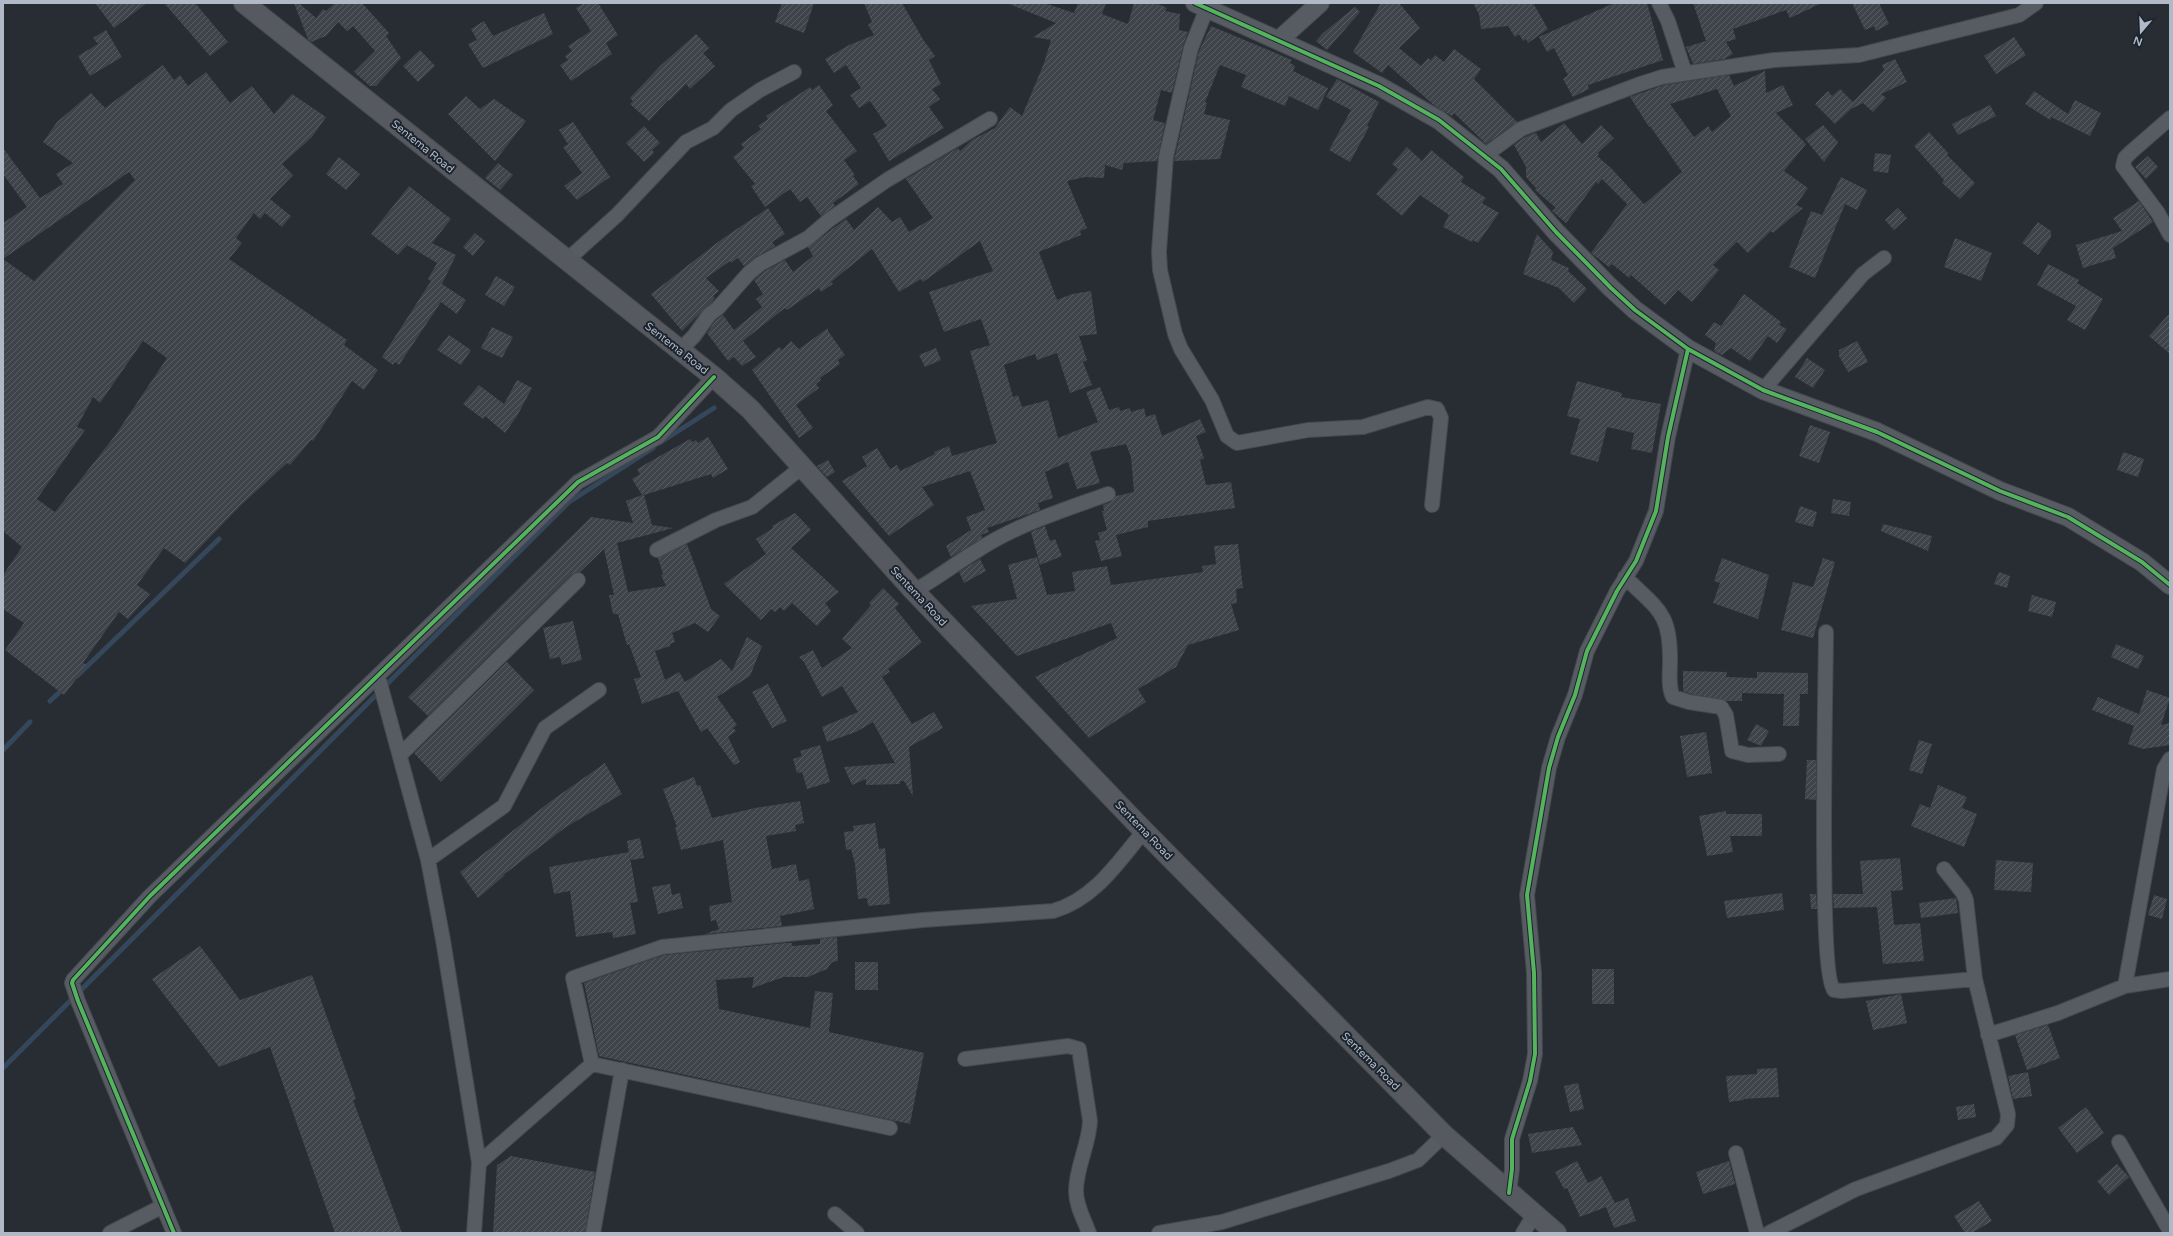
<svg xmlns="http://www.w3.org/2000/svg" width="2173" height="1236" font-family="'Varela Round',sans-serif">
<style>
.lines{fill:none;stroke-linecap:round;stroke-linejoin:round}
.stream{stroke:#35475b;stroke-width:5}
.building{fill:url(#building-hatch);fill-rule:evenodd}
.minor-casing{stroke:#45494e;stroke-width:16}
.tertiary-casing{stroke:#45494e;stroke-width:20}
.secondary-casing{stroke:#45494e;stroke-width:22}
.minor{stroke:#575b62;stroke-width:14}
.tertiary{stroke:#575b62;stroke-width:18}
.secondary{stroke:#565a60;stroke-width:20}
.cycleway-casing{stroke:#1b242e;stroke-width:6}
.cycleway{stroke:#56b35d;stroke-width:4}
.labels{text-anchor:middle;stroke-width:4;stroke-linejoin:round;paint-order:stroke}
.street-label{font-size:11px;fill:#b0b9c5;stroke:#1b242e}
</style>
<defs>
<pattern id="building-hatch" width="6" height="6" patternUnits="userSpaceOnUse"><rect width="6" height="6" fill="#3f444a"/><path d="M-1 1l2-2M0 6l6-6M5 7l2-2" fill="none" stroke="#585d63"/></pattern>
</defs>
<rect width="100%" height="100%" fill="#272d33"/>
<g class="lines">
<path class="stream" d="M661,442l53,-34
M77,676l142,-137
M50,701l14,-13
M3,750l27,-28
M3,1068l566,-566 84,-54"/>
</g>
<path class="building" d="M95,3h52l-33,25z
M164,3h31l33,39 -18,14z
M294,3h5l17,15 7,-9 3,2 9,-8h27l27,30 -3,3 15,22 -25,28h-6l-16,-14 21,-21 -22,-25 -6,5 -9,-9 -12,14 -15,6 -3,-3z
M584,3h14l20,32 -12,8 6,11 -41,27 -11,-16 8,-5 -3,-4 7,-5 -4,-5 23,-15 -15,-23z
M782,3h32l-10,30 -29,-11z
M864,3h38l22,38 11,15 -6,4 12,24 -9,5 8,10 -11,8 15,21 -55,33 -16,-27 14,-8 -17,-25 -11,7 -9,-13 11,-7 -15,-23 -12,8 -9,-14 24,-14 25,-10 -6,-10 4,-3z
M1007,3h37l30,10 4,-10h28l-4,11 26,10 6,-21h22l11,5 -2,3 15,3 -1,16 9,2 -5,14 -11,47 -11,-3 -8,30 12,3 -8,38 -33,2 -2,7 -17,-5 -1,13 -19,-1 -18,4 20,47 -7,3 1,4 -42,17 18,48 15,-6 19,-3 6,43 -18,2 8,24 -4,2 9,23 -22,8 -13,-40 -20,7 -2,-6 -31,11 9,32 5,-2 4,12 26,-7 10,38 40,-16 -12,-30 14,-5 9,23 10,-3 1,4 10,-3 1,4 13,-4 2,9 9,-3 7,22 38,-17 6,13 -10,4 8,22 -4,2 6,25 25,-3 4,26 -87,13v6l-32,8 6,21 -21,5 -6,-20 5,-1 -2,-7 9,-3 -5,-19h2l-1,-6 8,-3 5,-6 18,-4 -3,-35 -5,-13 -36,8 10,31 -23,6 -9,-27 -23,10 8,26 -15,5 2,7 -53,18 2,4 -8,3 1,3 -31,19 -5,-11 25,-16 -5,-13 19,-7 -15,-39 -48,16 12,18 -45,31 -47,-55 25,-15 -5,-9 15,-9 13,21 7,-4 3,6 35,-17 -1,-2 15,-6 3,10 45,-13 -27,-92 20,-6 -9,-26 -37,13 -15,-40 64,-21 -13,-30 -57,41 -2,-3 -22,13 -27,-43 -41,33 2,2 -12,8 -2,-4 -32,22 -2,-2 -42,33 13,16 -14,9 -8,-9 -6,4 -21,-28 8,-12 8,-6 11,15 28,-23 -6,-8 7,-5 -9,-14 1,-1 10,-8 20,-11 8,12 20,-16 -5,-9 38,-28 8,11 24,-23 14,15 8,-5 9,15 24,-14 -27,-39 52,-31 2,3 12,-11 23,-12 15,-21 12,9 22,-53 7,-23 -18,-3 23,-14z
M1381,3h18l21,25 -21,20 22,18 7,-8 3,2 4,-5 9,7 10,-13 27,20 -7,10 43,43 -31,22 -32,-31 -2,3 -17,-10 -47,-41 -6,8 -29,-21z
M1473,3h60l15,26 -20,14 -2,-4 -3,2 -4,-7 -4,3 -7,-11 -27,3 -2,-15z
M1614,3h33l16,57 -75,25 1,4 -16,8 -10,-18 5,-4 -14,-27 -7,4 -8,-15z
M1693,3h129l-32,15 -4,-8 -53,19 3,10 -10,3 7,12 -9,5 -31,5 -7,-17 20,-6z
M1852,3h27l10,21 -13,7 -2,-5 -9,4z
M1355,7l5,5 -33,38 -11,-9 7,-8z
M544,13l9,21 -70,34 -15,-24 9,-4 -6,-11 13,-8 9,15z
M1211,26l81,34 -2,3 5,3 -2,5 35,17 -10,22 -29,-14 -4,10 -44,-19 5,-12 -26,-10 -15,37 2,1 -3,11 26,6 -10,39 -46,2 25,-110z
M106,30l16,27 -32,19 -12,-20 20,-12 -5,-6z
M696,34l13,14 -6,5 12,13 -25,23 -4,-5 -17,17 -1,-1 -19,21 -19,-17 3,-3 -3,-3 31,-33z
M2014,37l12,18 -30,19 -12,-18z
M420,50l15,16 -17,16 -15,-16z
M1895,59l12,23 -26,12 5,4 -13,14 -10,-9 -12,6 -16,15 -20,-20 13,-13 4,5 8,-7 13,13 31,-32 -2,-5z
M163,65l11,15 6,-5 8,11 18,-14 24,31 22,-17 22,28 18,-20 34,23 -14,20 -30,27 11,11 -23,24 21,17 -9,11 -17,-14 -5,6 -6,-6 -18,25 6,5 -13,16 118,81 -3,5 34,25 -14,20 -12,-9 -39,60 -2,-1 -21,25 -3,-2 -47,43 -55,57 -21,-15 -27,37 13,9 -22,25 -9,-7 -36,51 4,2 -23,30 -59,-45 19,-27 -21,-14v-34l19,-28 -19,-16v-308l24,-16 -24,-33v-26l37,50 23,-14 -7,-10 17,-11 -30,-21 14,-20 34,-29 14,15zM129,172l6,8 -101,101 -31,-22zM143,341l24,17 -53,79 -59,75 -18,-13 48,-69 -8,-3 16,-30 7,6z
M1765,71l1,22 17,-8 10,20 -17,8 30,31 -22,27 24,17 -12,17 7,3 -30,25 -2,-2 -23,22 -11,-11 -24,23 6,5 -27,32 -14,-12 -13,15 -34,-30 -2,3 -17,-14 -3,3 -18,-14 36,-49 -25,-25 -4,5 -2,-2 -30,41 -14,-12 4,-3 -21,-18 1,-2 -10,-11v-10l-12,-22 11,-8 11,-4 5,9 23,-19 18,21 19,-19 13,13 -16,15 1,2 -2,1 14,12 33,36 38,-32 -32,-46 -1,1 -19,-30 34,-12 65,-10 5,11zM1717,89l14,27 -19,16 -4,-6 -14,11 -24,-33z
M1337,79l42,23 -12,24 2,1 -19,35 -21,-12 22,-40 -25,-13z
M819,85l14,20 -7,6 31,40 -13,9 11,15 -2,1 6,8 -26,19 2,3 -14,10 -14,-19 -7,5 -10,-13 -25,18 -14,-21 4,-2 -22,-27 11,-9 -3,-4 20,-15 -3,-3 10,-7 -2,-3 44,-29 2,3z
M2034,91l34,23 7,-14 26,13 -11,23 -39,-19 -1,3 -25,-16z
M466,96l14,13 14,-10 32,22 -31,40 -47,-47z
M1990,105l6,11 -38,19 -6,-11z
M573,122l37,55 -33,23 -13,-14 18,-13 -19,-26 5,-3 -9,-14z
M1823,125l15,17 -14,20 -19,-23z
M644,126l16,17 -8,7 2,3 -10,9 -18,-19z
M1929,132l19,21 -1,2 28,28 -15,16 -18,-16 2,-3 -30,-34z
M1407,147l15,14 9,-11 33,27 -3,5 25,16 -4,5 17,10 -21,30 -5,-3 -1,2 -29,-15 6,-12 -29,-20 -18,21 -26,-22 22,-25 -6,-5z
M1875,153l16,2 -3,18 -15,-2z
M2148,156l10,11 -12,12 -11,-12z
M339,157l21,17 -14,16 -20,-16z
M498,163l15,12 -13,15 -15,-12z
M1841,177l26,13 -10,20 -12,-6 -30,74 -26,-11 22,-56 11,4z
M409,186l42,33 -19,24 24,12 -14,29 24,16 -9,14 -16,-12 -42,63 -4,-3 -2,3 -11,-8 49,-76 -3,-2 9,-16 -30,-18 -9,10 -27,-21z
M2139,201l14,21 -40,26 3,10 -33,10 -7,-23 46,-14 -9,-13z
M768,208l17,26 -13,8 3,4 -19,11 -12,9 -6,-8 -7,5 -1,-2 -24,17 13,13 -6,5 2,2 -3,4 -30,29 -31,-37 71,-55z
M1898,208l9,10 -13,12 -9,-10z
M2038,222l13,9v6l-13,18 -16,-12z
M475,233l10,8 -12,15 -10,-9z
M1537,234l16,18 -2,8 18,8 -1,3 19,18 -13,14 -15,-15 -36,-14z
M1955,238l37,15 -11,28 -37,-14z
M2048,264l31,16 -2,3 26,16 -18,31 -18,-10 9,-14 -39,-21z
M496,276l19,11 -11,19 -19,-11z
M1744,294l37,28 -2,3 8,4 -10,14 -9,-7 -18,25 -19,-13 -9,7 -8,-4 2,-8 -11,-8 9,-13 7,4z
M2170,313v41l-21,-18z
M492,327l21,10 -11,21 -21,-10z
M828,328v3l17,24 -7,5 2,4 -20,14 1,2 -5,4 3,4 -23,17 17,23 -14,10 -47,-68 27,-23 3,3 9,-9 8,8z
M449,335l22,15 -10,15 -24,-15z
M1857,341l11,21 -20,10 -9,-16v-6z
M936,348l5,12 -16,7 -6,-12z
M1807,358l18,12 -12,18 -18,-11z
M517,380l15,8 -15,28 -12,17 -20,-17 -2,3 -20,-15 16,-19 25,19z
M1577,381l45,12 -1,4 40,7 -9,49 -21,-4 3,-16 -27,-6 -9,35 -28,-8 10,-35 -13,-3z
M1810,425l20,7 -11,31 -20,-7z
M708,437l20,32 -15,9 -2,-4 -67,21 8,30 21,3 -56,15 11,49 38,-6 -5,-11 2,-1 -5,-16 29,-14 24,65 9,7 -12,16 -13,-9 -23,10 3,9 -5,2v2l-15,5 10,29 14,-8 6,10 36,-23 11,12 15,-34 15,9 -12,30 -33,21 20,28 -4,3 3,3 -8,6 12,25 -6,3 -27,-37 -6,4 -23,-41 -36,13 -8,-25 7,-2 -12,-33 -2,1 -9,-31h-5l-4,-19h5l-10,-46 -24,23 -8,2 -144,142 -20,-19 183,-180 42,6 -7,-22 16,-6 -10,-16 8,-5 -3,-5 53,-30 2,3 4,-2 2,3z
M2123,452l21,7 -6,18 -21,-7z
M828,460l7,12 -8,5 -10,-11z
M1833,499l18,3 -2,14 -18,-3z
M1800,506l17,6 -4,15 -18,-5z
M795,513l16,17 -20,18 48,44 -14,11 6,8 -14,15 -25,-23 -8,8 -4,-4 -5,5 -4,-3 -10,11 -37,-36 42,-30 -10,-15 17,-11 -1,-2z
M1883,524l49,12 -4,15 -47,-20z
M1045,526l5,15 5,-2 7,17 -22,9 -9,-33z
M1238,544l5,44 -7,1 1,14 -6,1 8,26 -51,15 -12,22 -38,22 8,13 -57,36 -54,-61 82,-39 -6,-15 -94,33 -46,-50 46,-7 -9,-34 29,-8 10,38 28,-4 -3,-19 35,-6 4,19 92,-13 -1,-6 14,-2 -2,-18z
M1722,558l47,17 -11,44 -45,-16 7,-20 -6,-2z
M1823,558l12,4 -22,76 -32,-8 12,-48 20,5z
M980,559l6,12 -22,12 -5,-11z
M1999,572l11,4 -3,12 -13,-4z
M883,588l16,16 -4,4 27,34 -34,27 2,3 -8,5 30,47 22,-12 9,16 -34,19 4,49 -9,-15h-4v3l-34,1v-6l-14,6 -8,-18 51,-4 -22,-41 -17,10 -29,10 -5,-15 36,-15 -16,-26 -20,11 -18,-35 -5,-5 14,-7 9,18 30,-20 -10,-9 29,-34 -2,-2z
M2032,595l24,7 -4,15 -24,-6z
M573,621l9,39 -20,5 -2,-8 -10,2 -7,-31z
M2116,644l28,12 -6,13 -27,-12z
M507,662l27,28 -93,92 -27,-29z
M1683,671l44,1 -1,5 31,1v-6l51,1v21h-8l-1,32h-16l1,-32 -42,-1v8h-16l-35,-7 -8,-3z
M768,684l19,37 -15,7 -20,-36z
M2147,690l23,8 -9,27 9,-2v22l-27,4 -15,-5 6,-18 -42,-16 6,-13 41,17z
M1756,724l13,7 -8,15 -14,-6z
M1706,732l6,41 -25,4 -7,-41z
M1919,740l13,4 -10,30 -13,-4z
M820,745l10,37 -23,7 -5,-17 -5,1 -4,-14 9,-3 -2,-5z
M1807,760h9v40l-11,-1z
M605,763l17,31 -56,33 -64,49 3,-1 -27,23 -18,-26 91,-71z
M694,777l3,9 3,-1 12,33 43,-10 45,-7 4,22 -9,2 1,6 -30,5 6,33 24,-5 3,17 10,-2 5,30 -34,7 2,10 -77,8 14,-5 -3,-9 -5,1 -2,-15 23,-4 -9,-62 -42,10 -6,-23h2l-14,-38z
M1938,785l29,12 -5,11 15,6 -13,33 -53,-21 9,-22 10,4z
M1726,811v3h36v22h-32l3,16 -26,4 -8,-40z
M875,823l4,26 6,-1 5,56 -22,2 -1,-8 -9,1 -3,-35 -4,-15 -5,1 -2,-18 10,-1 -1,-5z
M640,838l4,20 -14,2 -3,-19z
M629,852l9,50 -8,1 6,31 -23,4 -1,-6 -36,5 -6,-46 -16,3 -5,-27z
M1900,858l3,32 -12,1 3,34 26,-2 4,38 -41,3 -6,-57 -43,1 -1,-14h30l-3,-33z
M1996,860l37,3 -2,29 -37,-2z
M670,884l2,11 8,-2 3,15 -25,6 -6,-27z
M1782,893l2,17 -57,8 -3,-17z
M1810,894h6l1,15h-6z
M2154,895l13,4 -5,20 -14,-4z
M1956,898l2,15 -37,5 -2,-15z
M837,937l1,24 -6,1 -5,7 -19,8h-24l-32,11 2,-11 -38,3 3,29 91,19 5,-37 18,2 -4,39 95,21 -14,71 -311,-68 -15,-73 80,-28 122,-12h6v3l28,-2v-5z
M200,946l40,54 72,-25 44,124 -3,1 49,133h-67l-65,-186 -51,20 -67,-88z
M855,962h23v28h-23z
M1592,969h22v35h-22z
M1901,994l6,29 -34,7 -7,-29z
M2048,1025l12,33 -33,12 -12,-35z
M1777,1068l2,29 -35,2v1l-15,2 -3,-26 31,-2v-5z
M2028,1072l4,24 -19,3 -5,-23z
M1578,1083l6,26 -14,3 -6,-26z
M1974,1104l2,13 -18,3 -2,-13z
M2086,1107l18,26 -27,20 -19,-25z
M1573,1127l9,18 -50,8 -4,-19z
M511,1156l84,16 -10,61h-92l4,-68z
M1577,1161l11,22 13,-7 14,27 13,-5 8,23 -22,7 -8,-21 -26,10 -13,-29 -3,1 -9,-17z
M1729,1161l6,23 -32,10 -7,-22z
M2117,1164l12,13 -20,18 -12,-14z
M1979,1201l13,20 -20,12h-7l-11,-17z"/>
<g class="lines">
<defs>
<path id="minor" d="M1659,3l9,18 17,52
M1207,8l-16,40 -25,109 -7,94 1,19 15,64 6,15 31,51 15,36 10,7 71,-13 55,-3 65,-20 9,2 4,9 -9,87
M2170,118l-39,34 -6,6 -2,8 35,47 12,22
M1484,156l37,-27 119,-45 22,-7 112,-17 85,-5 160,-40 17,-12
M566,261l51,-46 69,-73 27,-14 18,-18 29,-20 34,-18
M680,350l14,-14 15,-21 9,-7 31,-35 11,-9 48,-26 21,-18 58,-40 103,-61
M1763,390l100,-116 21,-16
M657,550l59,-30 36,-13 50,-40
M1625,577c33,33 46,35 45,86 0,10 -2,24 3,34l16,5 32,5 5,8 6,36 16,4 31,-1
M914,591c22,-12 42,-28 64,-41 40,-26 86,-40 130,-56
M1826,632c0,45 -8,341 8,358l8,1 133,-12
M378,676l50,184 15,80 36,223 -5,70
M400,755l178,-175
M428,860l76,-54 41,-78 54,-38
M2125,986l39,-217 6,-10
M1988,1035l70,-22 67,-27 45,-7
M965,1059l103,-13 11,3 11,72c-1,24 -14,46 -14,70 0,15 8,28 13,42
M592,1064l-19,-86 89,-31 261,-27 130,-9c41,-11 66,-50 91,-80
M592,1064l298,64
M2119,1142l51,89
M1736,1153l21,80
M479,1163l113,-99
M1509,1193l3,-24v-30l18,-58 5,-27 -1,-81 -7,-78 22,-127 9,-31 17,-42 12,-44 30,-60 19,-30 20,-50 12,-74 20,-88
M835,1214l22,19
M110,1233l53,-27
M174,1233l-96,-232 -6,-18 1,-3 77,-84 428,-414 80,-45 56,-60
M593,1233l29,-163
M1159,1233l63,-11 167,-51 29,-11 26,-25
M1523,1233l11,-18
M1769,1233l87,-44 140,-51 11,-13 1,-11 -33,-135 -9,-79 -3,-7 -19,-24"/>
<path id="tertiary" d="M1195,3l184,83 60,34 62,49 55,63 55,56 24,22 53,39 75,41 114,42 123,59 68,26 74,45 28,23
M1279,40l41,-37"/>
<path id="secondary" d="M244,3l470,374 36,32 164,182 230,240 300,304 112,98"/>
</defs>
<use href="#minor" class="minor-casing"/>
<use href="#tertiary" class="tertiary-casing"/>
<use href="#secondary" class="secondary-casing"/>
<use href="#minor" class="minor"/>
<use href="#tertiary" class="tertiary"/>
<use href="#secondary" class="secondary"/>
<defs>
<path id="cycleway" d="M1195,3l184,83 60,34 62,49 55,63 55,56 24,22 53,39 75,41 114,42 123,59 68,26 74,45 28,23
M1509,1193l3,-24v-30l18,-58 5,-27 -1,-81 -7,-78 22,-127 9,-31 17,-42 12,-44 30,-60 19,-30 20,-50 12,-74 20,-88
M174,1233l-96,-232 -6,-18 1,-3 77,-84 428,-414 80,-45 56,-60"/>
</defs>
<use href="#cycleway" class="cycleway-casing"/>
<use href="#cycleway" class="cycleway"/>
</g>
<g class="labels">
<g class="street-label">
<text transform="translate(423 146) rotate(39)" y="4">Sentema Road</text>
<text transform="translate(677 348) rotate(38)" y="4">Sentema Road</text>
<text transform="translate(919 596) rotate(47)" y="4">Sentema Road</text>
<text transform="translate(1144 830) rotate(46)" y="4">Sentema Road</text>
<text transform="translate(1371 1061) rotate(45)" y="4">Sentema Road</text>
</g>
</g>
<rect width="2173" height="1236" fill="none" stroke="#b0b9c5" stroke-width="8"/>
<g transform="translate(2141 32) rotate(199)" stroke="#1b242e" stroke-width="3" paint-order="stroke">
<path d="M0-3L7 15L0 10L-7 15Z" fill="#b0b9c5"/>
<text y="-6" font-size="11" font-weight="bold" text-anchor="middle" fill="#b0b9c5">N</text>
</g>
</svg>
